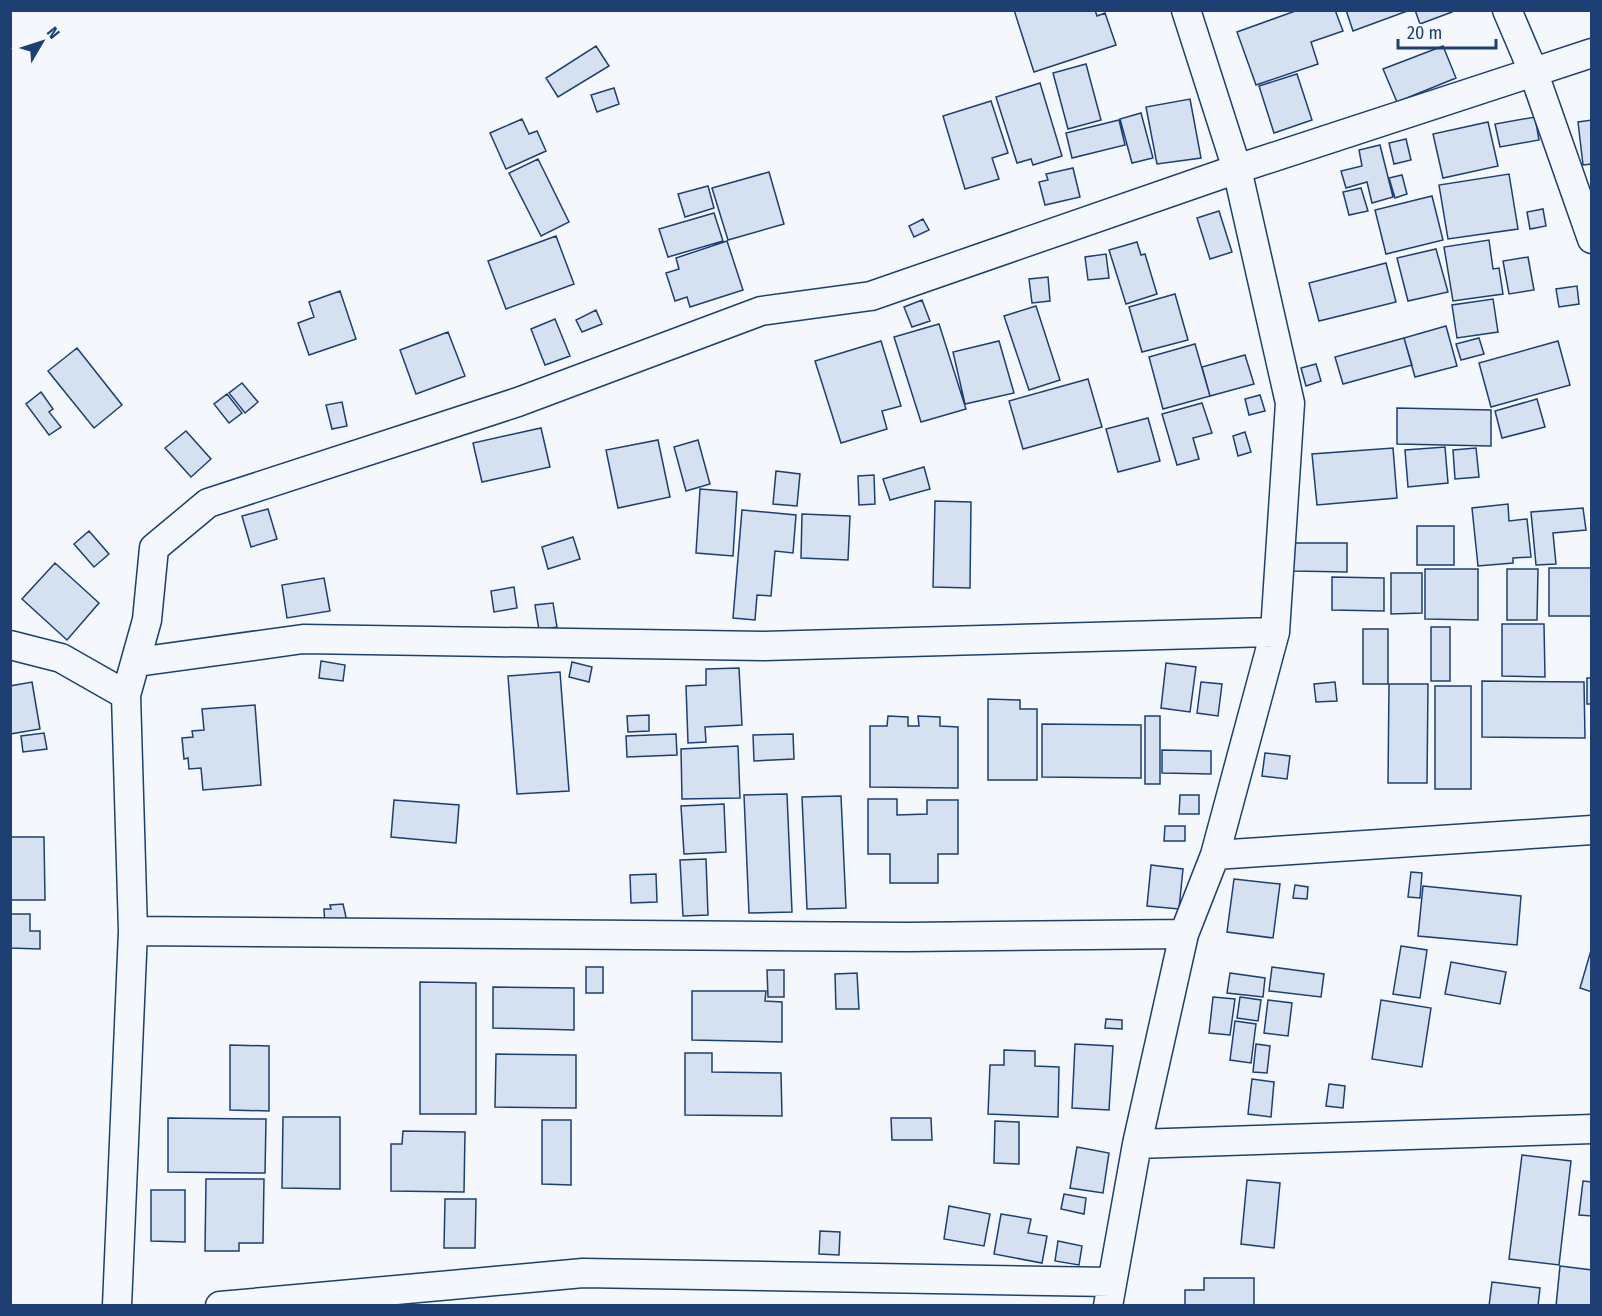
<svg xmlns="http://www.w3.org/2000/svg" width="1602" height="1316" font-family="'Fira Sans Condensed',sans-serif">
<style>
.building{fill:#d5e0f0;stroke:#1d3f73;stroke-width:1.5}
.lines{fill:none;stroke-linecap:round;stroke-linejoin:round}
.minor-casing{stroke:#1d3f73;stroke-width:31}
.minor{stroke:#f4f7fb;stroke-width:28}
</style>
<rect width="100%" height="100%" fill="#f4f7fb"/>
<path class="building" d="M1014,10h81l2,6 8,-3 11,32 -82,27z
M1298,10h37l8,21 -32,11 7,22 -62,21 -19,-53z
M1346,10h64l-57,21z
M1415,10h36l1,2 -32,12z
M596,46l13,20 -51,31 -12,-19z
M1443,46l13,32 -59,24 -14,-33z
M1086,64l15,56 -33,9 -15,-56z
M1297,74l15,46 -38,13 -15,-47z
M1040,83l22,73 -29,9 -2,-6 -14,4 -21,-66z
M614,88l5,16 -22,8 -6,-17z
M1190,99l11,59 -44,6 -11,-57z
M991,101l17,52 -16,5 7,21 -34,10 -22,-73z
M1141,113l12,45 -21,5 -12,-44z
M1535,117l4,23 -39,7 -5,-23z
M522,119l7,15 8,-3 9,20 -40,18 -16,-36z
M1119,120l6,25 -53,13 -6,-25z
M1592,120v44l-9,1 -5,-43z
M1488,122l10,44 -55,12 -10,-44z
M1406,139l5,21 -17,4 -5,-21z
M1380,145l13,52 -21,6 -5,-21 -21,6 -5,-17 21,-5 -3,-16z
M538,159l31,63 -28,14 -32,-63z
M1073,168l7,29 -35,8 -6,-23 9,-2 -2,-6z
M769,172l15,52 -56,16 -16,-52z
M1509,174l9,55 -70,10 -9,-54z
M1402,175l5,19 -12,4 -6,-20z
M708,186l6,22 -29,9 -7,-23z
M1361,188l7,23 -19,4 -6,-23z
M1432,196l11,44 -57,14 -11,-44z
M1543,209l3,17 -16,3 -3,-17z
M1219,211l13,41 -22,7 -13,-41z
M714,213l9,28 -55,16 -9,-28z
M923,219l6,11 -15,7 -5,-11z
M556,236l18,48 -68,25 -18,-48z
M1489,240l4,29 6,-1 4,26 -50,7 -9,-54z
M727,241l16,49 -53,17 -3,-10 -12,4 -9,-28 13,-4 -3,-11z
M1137,242l4,13 4,-1 12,40 -31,10 -17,-54z
M1436,249l12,43 -40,9 -11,-43z
M1106,254l3,24 -21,2 -3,-23z
M1528,257l6,33 -25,4 -6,-33z
M1386,263l10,39 -77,19 -10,-38z
M1048,277l2,24 -18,2 -3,-24z
M1577,286l2,18 -20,3 -3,-18z
M340,291l16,48 -47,16 -11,-32 16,-6 -5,-15z
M1175,294l13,46 -46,12 -13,-45z
M1493,299l5,33 -41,6 -5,-33z
M922,300l8,21 -18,6 -8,-20z
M1036,306l24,74 -31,10 -25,-74z
M596,310l6,14 -20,8 -6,-12z
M555,319l15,37 -25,9 -14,-36z
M939,324l27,85 -45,13 -27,-85z
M1446,326l11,40 -42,11 -11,-39z
M448,332l17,44 -49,18 -16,-44z
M1404,338l8,27 -69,19 -8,-27z
M1479,338l5,16 -23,6 -5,-16z
M881,341l20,65 -19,5 5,18 -46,14 -26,-82z
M999,341l15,52 -49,11 -12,-52z
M1558,341l12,44 -79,22 -12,-44z
M1195,344l15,52 -47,13 -14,-52z
M77,348l45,57 -28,23 -46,-57z
M1245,355l9,29 -44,12 -8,-29z
M1316,364l5,17 -15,5 -5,-18z
M1088,379l14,48 -79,22 -14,-48z
M242,383l16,19 -13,11 -16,-20z
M41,392l12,17 -4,3 12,15 -12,8 -23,-31z
M227,394l15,19 -13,10 -15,-19z
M1260,395l5,16 -16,4 -4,-16z
M1537,399l8,28 -43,11 -7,-27z
M342,402l5,24 -15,3 -6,-24z
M1202,403l10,30 -19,5 6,21 -22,6 -15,-51z
M1397,408l94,2v36l-94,-2z
M1148,418l12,43 -42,11 -12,-43z
M541,428l9,39 -68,15 -9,-39z
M186,431l25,28 -20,18 -26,-29z
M1245,432l6,20 -13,4 -5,-20z
M658,440l12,57 -52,11 -12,-58z
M698,440l12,44 -24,7 -12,-44z
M1445,447l3,36 -40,4 -3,-37z
M1393,448l4,50 -80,7 -5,-51z
M1476,448l3,29 -24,2 -2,-29z
M924,467l6,22 -40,11 -7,-21z
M776,471l24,3 -3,32 -24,-2z
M874,475l1,29 -16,1 -1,-29z
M700,489l37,3 -4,64 -37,-3z
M935,501l36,1 -1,86 -37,-1z
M1508,504l1,17 18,-2 4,38 -18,1v5l-35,3 -6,-58z
M1583,508l3,22 -33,3 3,31 -20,1 -5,-53z
M268,509l9,30 -26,8 -9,-31z
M742,510l54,5 -3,38 -18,-2 -4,45 -14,-1 -2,25 -22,-2z
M802,514l48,2 -2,44 -47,-2z
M1417,526h37v39h-37z
M89,531l20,23 -15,13 -20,-23z
M573,537l7,22 -32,10 -6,-22z
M1293,543h54v29l-54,-1z
M55,563l44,40 -32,37 -45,-41z
M1549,568h43v48h-43z
M1425,569h53v51l-53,-1z
M1507,569h31l-1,51h-30z
M1391,573h31v40l-31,1z
M1332,577l52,1v33l-52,-1z
M324,578l6,33 -43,7 -5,-33z
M514,587l3,21 -23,4 -3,-21z
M553,603l4,24 -18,3 -4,-25z
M1502,624h42l1,53 -43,-1z
M1431,627h19v54h-19z
M1363,629h25v55h-25z
M321,661l24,4 -2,16 -24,-3z
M572,662l20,5 -3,15 -20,-5z
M1166,663l30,4 -6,45 -29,-4z
M739,668l3,57 -37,2 1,15 -18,1 -2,-57 20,-1v-16z
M560,672l9,119 -52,3 -9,-118z
M1587,678h5v26h-5z
M1482,681l102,1 1,56 -103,-1z
M32,682l8,47 -30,5v-48z
M1201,682l21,2 -4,32 -21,-3z
M1335,682l2,19 -21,1 -2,-18z
M1389,684h39l-1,99h-39z
M1435,686h36v103h-36z
M988,699l32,1v9h17v71h-49z
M255,705l6,80 -58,5 -2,-22 -12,1 -1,-11 -4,1 -2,-21 11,-1 -1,-6 12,-1 -2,-21z
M649,715v16l-21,1 -1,-16z
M888,716l20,1v9h11l-1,-10 22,1v9l18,1v61l-88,-1v-61h17z
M1145,716h15v68h-15z
M1042,724l99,1v53l-99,-1z
M44,733l3,16 -24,3 -2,-16z
M676,734l1,21 -50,2 -1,-21z
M793,734l1,25 -40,2 -1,-26z
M738,746l2,52 -58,1 -1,-50z
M1162,750l49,1v23l-49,-1z
M1265,753l25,3 -3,23 -25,-3z
M787,794l5,118 -43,1 -5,-118z
M1180,795h19v19h-20z
M841,796l5,112 -39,1 -5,-112z
M868,799h29v16l30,-1v-14h31v54h-20v29h-48v-29h-22z
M394,800l65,5 -3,38 -65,-6z
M724,804l2,48 -42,2 -3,-48z
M1165,826h20v15h-21z
M10,837h34l1,63h-35z
M706,859l2,56 -25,1 -3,-56z
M1151,865l32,4 -4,40 -32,-3z
M1411,872l11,1 -2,25 -12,-1z
M656,874l1,28 -26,1 -1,-28z
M1234,879l46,5 -7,54 -46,-6z
M1295,885l13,2 -1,12 -14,-1z
M1423,886l98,10 -4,49 -99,-9z
M343,904l5,22 -23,1 -1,-18h7l-1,-4z
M10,914h20v17h10v18l-30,-1z
M1401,946l26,4 -7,48 -27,-4z
M1592,947v45l-12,-4z
M1451,962l55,10 -6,32 -55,-10z
M586,967h17v26h-17z
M1272,967l52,7 -3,23 -52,-6z
M767,970h17v27h-16z
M857,973l2,36h-23l-1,-35z
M1230,973l35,5 -2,19 -36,-4z
M420,982l56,1v131h-56z
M493,987l81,1v42l-81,-2z
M692,991h74l-1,10 17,1v40l-90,-2z
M1213,997l22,2 -5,36 -21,-2z
M1240,997l21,3 -3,21 -21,-3z
M1268,1000l24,3 -4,33 -24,-3z
M1381,1000l50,8 -9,59 -50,-8z
M1106,1019l16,1v9l-17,-1z
M1235,1021l21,3 -5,39 -21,-3z
M1075,1044l38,2 -4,64 -37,-2z
M1256,1044l14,2 -3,27 -14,-1z
M230,1045l39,1v65l-39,-1z
M1004,1050l31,1v15l24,1 -1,50 -70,-3 2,-49h14z
M685,1053h27v19l69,1 1,43 -97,-1z
M496,1054l80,1v53l-81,-1z
M1252,1079l22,3 -3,35 -23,-3z
M1329,1084l16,2 -2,22 -17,-2z
M283,1117h57v72l-58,-1z
M168,1118l98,1 -1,54 -97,-1z
M891,1118h40l1,22h-40z
M542,1120h29v65l-29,-1z
M995,1121l24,1v42l-25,-1z
M403,1131l62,1 -1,60 -73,-1v-47h11z
M1077,1147l32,6 -6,40 -33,-5z
M1522,1155l49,6 -12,104 -50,-6z
M206,1179h58l-1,64h-24v8h-34z
M1247,1180l33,3 -6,65 -33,-4z
M1583,1181l9,1v34l-13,-1z
M151,1190h34v52l-34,-1z
M1064,1194l22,4 -2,16 -23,-5z
M445,1199h31l-1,49h-31z
M949,1206l41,8 -6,32 -40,-7z
M1001,1214l30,5 -3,14 19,3 -5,27 -48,-9z
M820,1231l20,1 -1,23 -20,-1z
M1058,1241l24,5 -3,19 -24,-4z
M1560,1266l32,4v36h-36z
M1204,1278h50v28h-69v-16h19z
M1492,1282l48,6 -2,18h-49z"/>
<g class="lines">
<defs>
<path id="minor" d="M1507,10l26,61 59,168
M10,645l51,13 65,37
M137,662l166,-23 461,7 511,-14
M1215,855l377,-25
M133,931l774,6 277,-3
M1137,1144l455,-15
M117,1306l16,-375 -7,-236 21,-75 7,-72 54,-45 310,-101 243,-91 110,-15 366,-127 355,-116
M220,1306l363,-33 528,9
M1108,1306l29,-162 47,-210 31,-79 60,-223 15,-229 -53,-234 -51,-159"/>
</defs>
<use href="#minor" class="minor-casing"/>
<use href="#minor" class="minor"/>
</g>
<rect width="1602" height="1316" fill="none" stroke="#1d3f73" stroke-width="24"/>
<g transform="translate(42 42) rotate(51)" stroke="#f4f7fb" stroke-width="4.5" paint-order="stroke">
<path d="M0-4.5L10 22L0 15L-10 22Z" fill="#1d3f73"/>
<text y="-9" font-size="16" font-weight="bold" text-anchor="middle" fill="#1d3f73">N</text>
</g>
<path d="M1398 39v9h98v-9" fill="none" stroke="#1d3f73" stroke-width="3"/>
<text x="1407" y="39" font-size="18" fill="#1d3f73" stroke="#f4f7fb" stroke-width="4.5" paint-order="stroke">20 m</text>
</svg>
